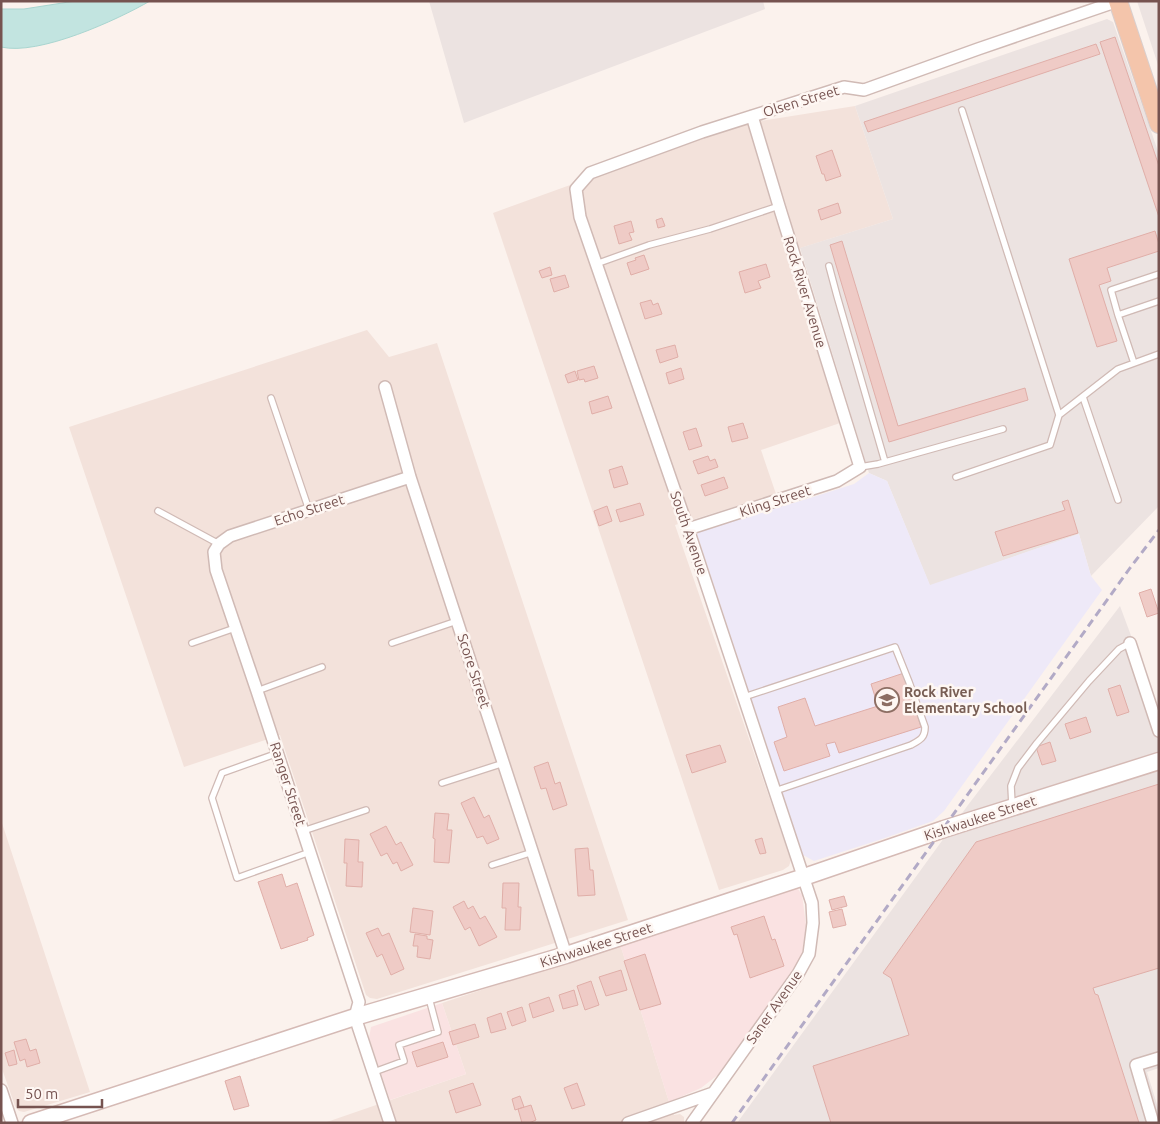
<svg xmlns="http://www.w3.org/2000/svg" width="1160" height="1124" font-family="Ubuntu,sans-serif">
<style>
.residential{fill:#f3e2db}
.commercial{fill:#fae2e2}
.industrial{fill:#ece3e1}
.education{fill:#eee9f8}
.water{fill:#c2e4e0;stroke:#a9d5d0}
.building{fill:#efcbc6;stroke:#e0aea8}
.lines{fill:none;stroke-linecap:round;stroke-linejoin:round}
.lane-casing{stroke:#d0bab5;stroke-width:8}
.street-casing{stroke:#d0bab5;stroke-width:14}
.secondary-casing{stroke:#d5bab5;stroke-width:19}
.primary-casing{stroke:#d9cfce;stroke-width:20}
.lane{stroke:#fff;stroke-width:5.5}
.street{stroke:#fff;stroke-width:11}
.secondary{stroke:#fff;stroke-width:16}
.primary{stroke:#f4c5ab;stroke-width:18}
.rail{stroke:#b2aac6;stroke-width:3;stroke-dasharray:8 5;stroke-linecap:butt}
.labels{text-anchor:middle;stroke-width:5;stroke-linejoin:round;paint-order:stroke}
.street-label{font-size:14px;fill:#765350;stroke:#fef7f3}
.education-label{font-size:14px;font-weight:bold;fill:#785e54;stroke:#fef7f3;text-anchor:start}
</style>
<rect width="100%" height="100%" fill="#fbf2ed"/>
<path class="residential" d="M855,106l38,113 -102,32 49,172 -79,27 15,44 -101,31 116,335 -2,6 -6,4 -64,20 -226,-677 243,-88z
M367,330l22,27 48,-14 191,577 -251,79 -7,-1 -4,-3 -86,-260 -96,32 -115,-340z
M1,820l89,272 -66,20 -5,-1 -4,-5 -14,-40z
M620,944l49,158 5,13 6,-1 4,3v6h-360l142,-49 -24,-71z"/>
<path class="commercial" d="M792,888l6,1 4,6 4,30 -4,29 -6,15 -73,102 -22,17 -32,14 -49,-158z
M442,1003l24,71 -76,26 -21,-62 2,-11z"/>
<path class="industrial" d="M429,1h334l2,8 -301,114z
M1137,1h22v67z
M1107,19l6,3 46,132v352l-68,70 -12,-42 -149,52 -43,-105 -18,-8 -69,-225 93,-29 -38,-113z
M1120,606l39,105v357l-12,4 12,39v12h-422l231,-318z"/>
<path class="education" d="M869,473l18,8 43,104 149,-51 12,42 11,14 -158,221 -11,10 -51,18 -68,22 -11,-6 -107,-324 111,-32 47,-15z"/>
<path class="water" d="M75,1h75c-33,19 -111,55 -149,46v-38h23z"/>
<path class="building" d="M1115,37l44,129v51l-59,-175z
M1096,44l4,10 -232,78 -4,-10z
M832,150l9,26 -15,5 -2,-7h-2l-6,-18z
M838,203l3,10 -20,7 -3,-10z
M662,218l3,8 -7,2 -2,-8z
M631,221l3,11 -5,1 3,7 -13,4 -5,-18z
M1155,231l4,13v7l-52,17 4,13 -12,4 18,56 -20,6 -28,-88z
M842,241l56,185 127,-38 3,12 -139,42 -59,-197z
M644,255l5,14 -18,6 -4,-12 9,-3 -1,-2z
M766,264l4,13 -12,4 3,7 -16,5 -6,-21z
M550,267l2,8 -10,3 -3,-7z
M565,275l4,12 -15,5 -4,-13z
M651,300l2,5 5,-2 4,11 -17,5 -5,-16z
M675,345l3,12 -18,6 -4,-13z
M594,366l4,12 -13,4 -1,-3 -5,1 -2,-9z
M681,368l3,11 -15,5 -3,-11z
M575,371l3,9 -10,3 -3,-8z
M608,396l4,12 -20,6 -3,-12z
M743,423l5,15 -16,4 -4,-15z
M696,428l6,18 -13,4 -6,-18z
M708,456l2,5 5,-2 3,8 -20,7 -5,-13z
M622,466l6,18 -14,4 -5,-18z
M724,477l4,11 -23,8 -4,-11z
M1068,500l10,33 -75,23 -8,-24 70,-22 -3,-8z
M640,503l4,12 -24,7 -4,-12z
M607,506l5,15 -13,5 -5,-15z
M1151,589l8,24 -12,4 -8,-24z
M904,673l17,54 -82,26 -4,-11 -9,2 4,12 -46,15 -10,-29 13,-5 -9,-30 27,-9 10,28 63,-20 -7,-22z
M1120,685l9,27 -12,4 -9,-27z
M1086,717l5,15 -21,7 -5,-15z
M1050,742l6,19 -14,4 -6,-18z
M720,745l6,17 -34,11 -6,-18z
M548,762l7,22 5,-2 7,23 -14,5 -7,-22 -5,1 -7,-22z
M1159,784v184l-66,20 2,6 3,1 41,128h-308l-18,-57 96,-31 -18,-57 -8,-5 93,-131z
M474,797l10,21 5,-3 10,24 -12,5 -4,-8 -6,2 -16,-35z
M435,813l14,1 -2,16h5l-3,33 -15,-1 1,-23 -2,-1z
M386,826l10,19 5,-3 12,23 -12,6 -4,-9 -4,2 -6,-11 -6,3 -11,-22z
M762,838l4,15 -6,1 -5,-14z
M345,839l14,1 -1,22h5l-1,25 -16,-1 1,-23h-3z
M588,848l2,22h3l2,25 -17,1 -3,-47z
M282,874l4,13 11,-4 17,52 -7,3 1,2 -27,9 -23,-67z
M503,883h16l-1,24h3l-1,23h-15l1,-22h-4z
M844,896l3,10 -15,4 -3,-10z
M464,901l4,8 5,-3 7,13 5,-3 12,21 -18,9 -9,-19 -5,3 -12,-23z
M413,908l20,3 -3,24 -20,-3z
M842,909l4,16 -13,3 -4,-16z
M764,916l8,24 3,-1 9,27 -34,12 -13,-44 -3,1 -3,-8z
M378,928l4,8 7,-3 15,36 -13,6 -9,-21 -5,3 -11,-24z
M415,934l12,2v3l6,1 -3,19 -13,-2 1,-11h-5z
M645,954l16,50 -21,6 -16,-49z
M621,970l6,20 -21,6 -7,-19z
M591,981l8,24 -14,5 -8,-24z
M574,990l4,15 -15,4 -4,-14z
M549,997l5,14 -21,7 -4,-14z
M522,1007l4,14 -14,5 -5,-14z
M501,1013l5,16 -15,4 -4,-15z
M475,1024l4,13 -26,8 -4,-13z
M26,1039l4,12 6,-2 4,14 -13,4 -2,-8 -5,2 -6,-19z
M443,1042l5,15 -31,10 -5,-15z
M14,1050l3,14 -8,2 -4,-13z
M240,1076l9,30 -15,4 -9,-29z
M473,1083l8,22 -25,8 -7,-22z
M577,1083l8,22 -13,4 -8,-21z
M520,1096l4,11 -9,3 -3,-11z
M531,1105l5,15 -7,3h-7l-4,-14z"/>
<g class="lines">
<defs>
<path id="lane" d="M962,110l97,305 59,-46 41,-15
M596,264l53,-19 61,-16 69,-23
M829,266l8,30 48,166
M1118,315l-7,-25 48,-16
M1134,363l-16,-48 41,-14
M1083,397l35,103
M271,398l38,112
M860,467l18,-3 125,-35
M956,477l94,-32 9,-30
M158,511l61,33
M192,643l43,-15
M392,643l65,-22
M257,691l65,-24
M744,697l151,-50 14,35 16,45c0,11 -5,13 -14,18l-136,46
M278,753l-56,20 -10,25 25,80 73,-26
M442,783l62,-20
M1012,805l-1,-19 7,-18 19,-25 52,-62 30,-32 11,-6
M303,831l63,-21
M492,865l41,-13
M374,1072l30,-11 -5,-16 39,-13 -9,-34"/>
<path id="street" d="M385,387l25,90 156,478
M688,529l149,-48 23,-14 -81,-261 -27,-90
M1130,643l29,88
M1,1090l11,33
M390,1123l-35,-106 4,-15 -102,-311 -41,-121 -2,-18 5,-8 11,-8 180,-59
M628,1123l85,-30
M692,1123l106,-149 11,-20 4,-31 -1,-20 -124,-374 -108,-312 -4,-28 14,-16 112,-41 142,-45 20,3 114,-41 140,-48
M1153,1123l-17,-58 23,-7"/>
<path id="secondary" d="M31,1123l324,-106 211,-62 238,-78 140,-48 215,-68"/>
<path id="primary" d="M1118,1l41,123"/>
</defs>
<use href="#lane" class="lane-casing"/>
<use href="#street" class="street-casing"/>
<use href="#secondary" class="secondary-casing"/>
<use href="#primary" class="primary-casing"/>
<use href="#lane" class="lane"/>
<use href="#street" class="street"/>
<use href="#secondary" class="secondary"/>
<use href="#primary" class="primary"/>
<path class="rail" d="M732,1123l398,-555 29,-38"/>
</g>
<defs>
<symbol id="school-ring" viewBox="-11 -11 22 22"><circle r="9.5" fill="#fef7f3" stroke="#8d6e63" stroke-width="1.5"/><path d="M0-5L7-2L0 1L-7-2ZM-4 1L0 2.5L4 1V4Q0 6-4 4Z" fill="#8d6e63"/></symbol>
</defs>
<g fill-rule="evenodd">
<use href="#school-ring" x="873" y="686" width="28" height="28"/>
</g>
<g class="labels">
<g class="street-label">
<text transform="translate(801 101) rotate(-17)" y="5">Olsen Street</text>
<text transform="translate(805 292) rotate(73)" y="5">Rock River Avenue</text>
<text transform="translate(775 501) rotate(-18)" y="5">Kling Street</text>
<text transform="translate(309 510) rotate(-18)" y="5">Echo Street</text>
<text transform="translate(689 533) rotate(71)" y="5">South Avenue</text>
<text transform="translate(474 671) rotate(72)" y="5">Score Street</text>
<text transform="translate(288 784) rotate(72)" y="5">Ranger Street</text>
<text transform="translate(980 818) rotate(-18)" y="5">Kishwaukee Street</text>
<text transform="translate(596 945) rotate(-18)" y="5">Kishwaukee Street</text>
<text transform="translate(774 1007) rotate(-55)" y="5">Saner Avenue</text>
</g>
<g class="education-label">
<text x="904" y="697">Rock River<tspan x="904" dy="16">Elementary School</tspan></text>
</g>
</g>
<rect width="1160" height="1124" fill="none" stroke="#765350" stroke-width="5"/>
<path d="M18 1099v8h84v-8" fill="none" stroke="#765350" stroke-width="2.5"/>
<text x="25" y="1099" font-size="15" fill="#765350" stroke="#fef7f3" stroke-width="4" paint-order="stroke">50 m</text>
</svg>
